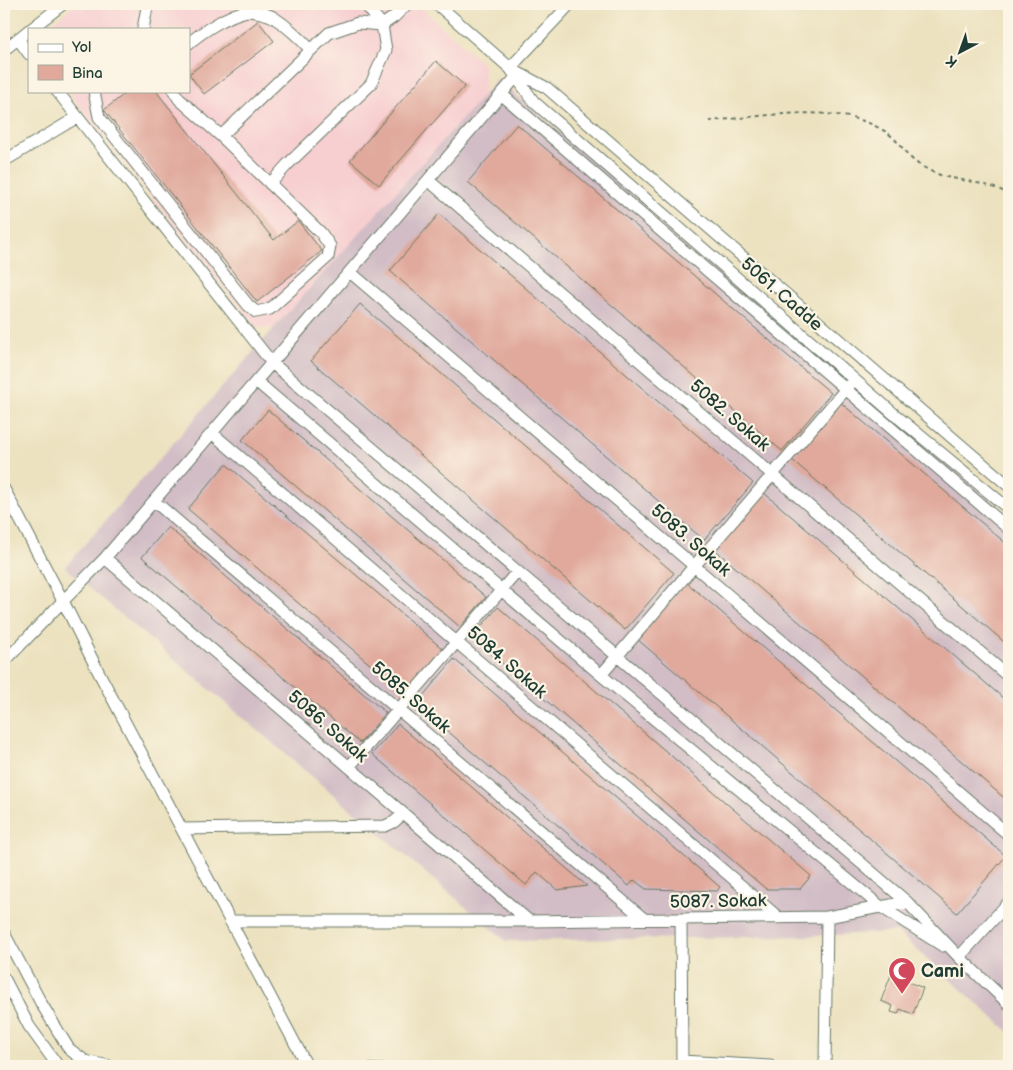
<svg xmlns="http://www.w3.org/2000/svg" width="1013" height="1070" font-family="'Balsamiq Sans',sans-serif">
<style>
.built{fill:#f7cfd1}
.industrial{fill:#d2bdc6}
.building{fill:#e0a99c}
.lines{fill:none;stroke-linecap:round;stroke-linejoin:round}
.minor-casing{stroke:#677765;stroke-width:13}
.path{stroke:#677765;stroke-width:2;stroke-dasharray:4 4;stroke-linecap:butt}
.minor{stroke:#fff;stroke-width:11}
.tram{stroke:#1f3d34;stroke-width:1}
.labels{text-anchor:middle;stroke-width:4.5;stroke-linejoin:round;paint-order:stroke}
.street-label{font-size:18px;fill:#1f3d34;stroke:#fcf5e5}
.poi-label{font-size:18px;font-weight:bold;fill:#1f3d34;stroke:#fcf5e5;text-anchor:start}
</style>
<rect width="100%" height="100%" fill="#fcf5e5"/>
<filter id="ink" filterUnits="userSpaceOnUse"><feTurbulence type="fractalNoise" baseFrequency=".02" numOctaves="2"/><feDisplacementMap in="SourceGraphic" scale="10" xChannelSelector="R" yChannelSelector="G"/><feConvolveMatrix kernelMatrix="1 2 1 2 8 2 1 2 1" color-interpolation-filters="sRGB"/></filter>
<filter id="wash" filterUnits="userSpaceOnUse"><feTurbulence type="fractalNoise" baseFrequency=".0096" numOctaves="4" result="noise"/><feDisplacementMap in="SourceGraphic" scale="20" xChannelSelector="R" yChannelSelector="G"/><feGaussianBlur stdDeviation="1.12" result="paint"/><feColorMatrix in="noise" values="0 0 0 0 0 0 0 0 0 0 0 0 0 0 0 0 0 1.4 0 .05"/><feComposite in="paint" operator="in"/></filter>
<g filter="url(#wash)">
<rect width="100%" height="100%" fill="#ece2c0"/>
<path class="built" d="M76,4h341l67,61v31l-210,232h-18l-189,-237h122v-62h-145z"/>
<path class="industrial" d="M498,79l511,436v517l-112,-100 -85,4 -306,5 -441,-374 209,-239z"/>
<g id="blocks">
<path class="building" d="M258,21l16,20 -70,53 -15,-20z
M436,61l29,25 -86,99 -29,-25z
M128,91h28l118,149 24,-19 24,30 -65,51 -153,-192z
M517,124l314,269 -49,58 -314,-269z
M439,214l314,269 -49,57 -314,-269z
M360,304l314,269 -49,57 -314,-269z
M840,402l169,144v100l-218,-187z
M268,410l218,187 -26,30 -218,-187z
M226,464l218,186 -38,45 -218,-186z
M763,492l246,211v99l-295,-253z
M168,527l218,186 -26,30 -218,-186z
M686,582l320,274 -49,57 -320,-274z
M498,607l313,269 -11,13h-34l-294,-252z
M454,659l266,228 -3,4 -71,-2 -12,-9 -5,6 -213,-182z
M398,724l153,131 36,31 -30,4 -20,-18 -11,13 -154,-131z
M891,975l32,13 -10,26 -13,-5 -2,5 -7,-2 2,-6 -12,-5z"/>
</g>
</g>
<g filter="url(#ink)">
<use href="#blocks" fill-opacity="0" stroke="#677765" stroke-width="1"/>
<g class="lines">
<defs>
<path id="minor" d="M437,4l73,64 24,34 360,312 115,95
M31,29l32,-25
M143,29l4,-22 3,-3
M18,39l11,15
M189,43c13,-11 40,-29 58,-32 6,0 21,3 26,6 14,9 27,21 38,33
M4,50l25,-20
M510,68l60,-64
M513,70l34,18 423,365 39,33
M57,91l215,272 635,539 52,55 50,47
M94,91l5,26 149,188 8,7 14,-3 58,-52 2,-11 -9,-13 -100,-97 108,-103 29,-10 24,2 12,-8 13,-13
M174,91l5,8 42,37
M501,94l508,435
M4,161l72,-43
M428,180l581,497
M270,184l17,-19 84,-81 15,-34 -4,-25 -17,-21
M350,272l659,563
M256,381l345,294 280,232 62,39
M212,433l567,485
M4,489l59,112 -59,61
M154,501l490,418
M105,558l424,363
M601,675l249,-291
M349,767l168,-195
M182,829l203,-3 9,-4 9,-8
M681,919l1,142 88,5
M230,921h299l298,-4 80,-15
M4,933l37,70 28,46 16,12 24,5
M959,957l50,-55
M4,978l25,48 29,40
M307,1066l-209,-395 -35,-70 42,-43 411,-481
M825,1066l2,-149"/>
</defs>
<use href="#minor" class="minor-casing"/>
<path class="path" d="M709,121c52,-4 125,-19 172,8 12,6 19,16 27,26 6,7 16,13 25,17 14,7 29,7 44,11 11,2 22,6 32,11"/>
<use href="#minor" class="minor"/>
<path class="tram" d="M338,1063l110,3"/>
</g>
</g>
<defs>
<symbol id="mosque-pin" viewBox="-11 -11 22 30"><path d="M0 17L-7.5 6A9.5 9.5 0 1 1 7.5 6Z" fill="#d1495b" stroke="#fcf5e5"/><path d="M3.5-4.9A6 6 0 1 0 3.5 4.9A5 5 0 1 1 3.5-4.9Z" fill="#fff"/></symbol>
</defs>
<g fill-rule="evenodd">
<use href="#mosque-pin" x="886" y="955" width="32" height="43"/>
</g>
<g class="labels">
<g class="street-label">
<text transform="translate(782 294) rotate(41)" y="6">5061. Cadde</text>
<text transform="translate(730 415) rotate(41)" y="6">5082. Sokak</text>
<text transform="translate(691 540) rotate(41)" y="6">5083. Sokak</text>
<text transform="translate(507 662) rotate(41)" y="6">5084. Sokak</text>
<text transform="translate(411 697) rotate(41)" y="6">5085. Sokak</text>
<text transform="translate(328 726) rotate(41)" y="6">5086. Sokak</text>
<text transform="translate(718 901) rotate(-1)" y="6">5087. Sokak</text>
</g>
<g class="poi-label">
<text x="921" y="977">Cami</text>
</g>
</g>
<rect width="1013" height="1070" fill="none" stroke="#fcf5e5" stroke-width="20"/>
<rect x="28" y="28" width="162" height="65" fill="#fcf5e5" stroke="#a4ab9e"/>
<rect x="38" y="44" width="25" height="8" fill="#ffffff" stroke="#a4ab9e"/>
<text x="72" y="52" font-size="15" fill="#1f3d34">Yol</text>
<rect x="38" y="65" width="25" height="15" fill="#e0a99c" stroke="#a4ab9e"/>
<text x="72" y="78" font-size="15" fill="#1f3d34">Bina</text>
<g transform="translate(960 52) rotate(221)" stroke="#fcf5e5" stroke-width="4" paint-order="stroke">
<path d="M0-4L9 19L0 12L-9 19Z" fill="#1f3d34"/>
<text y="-8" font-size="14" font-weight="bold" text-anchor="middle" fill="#1f3d34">K</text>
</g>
</svg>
